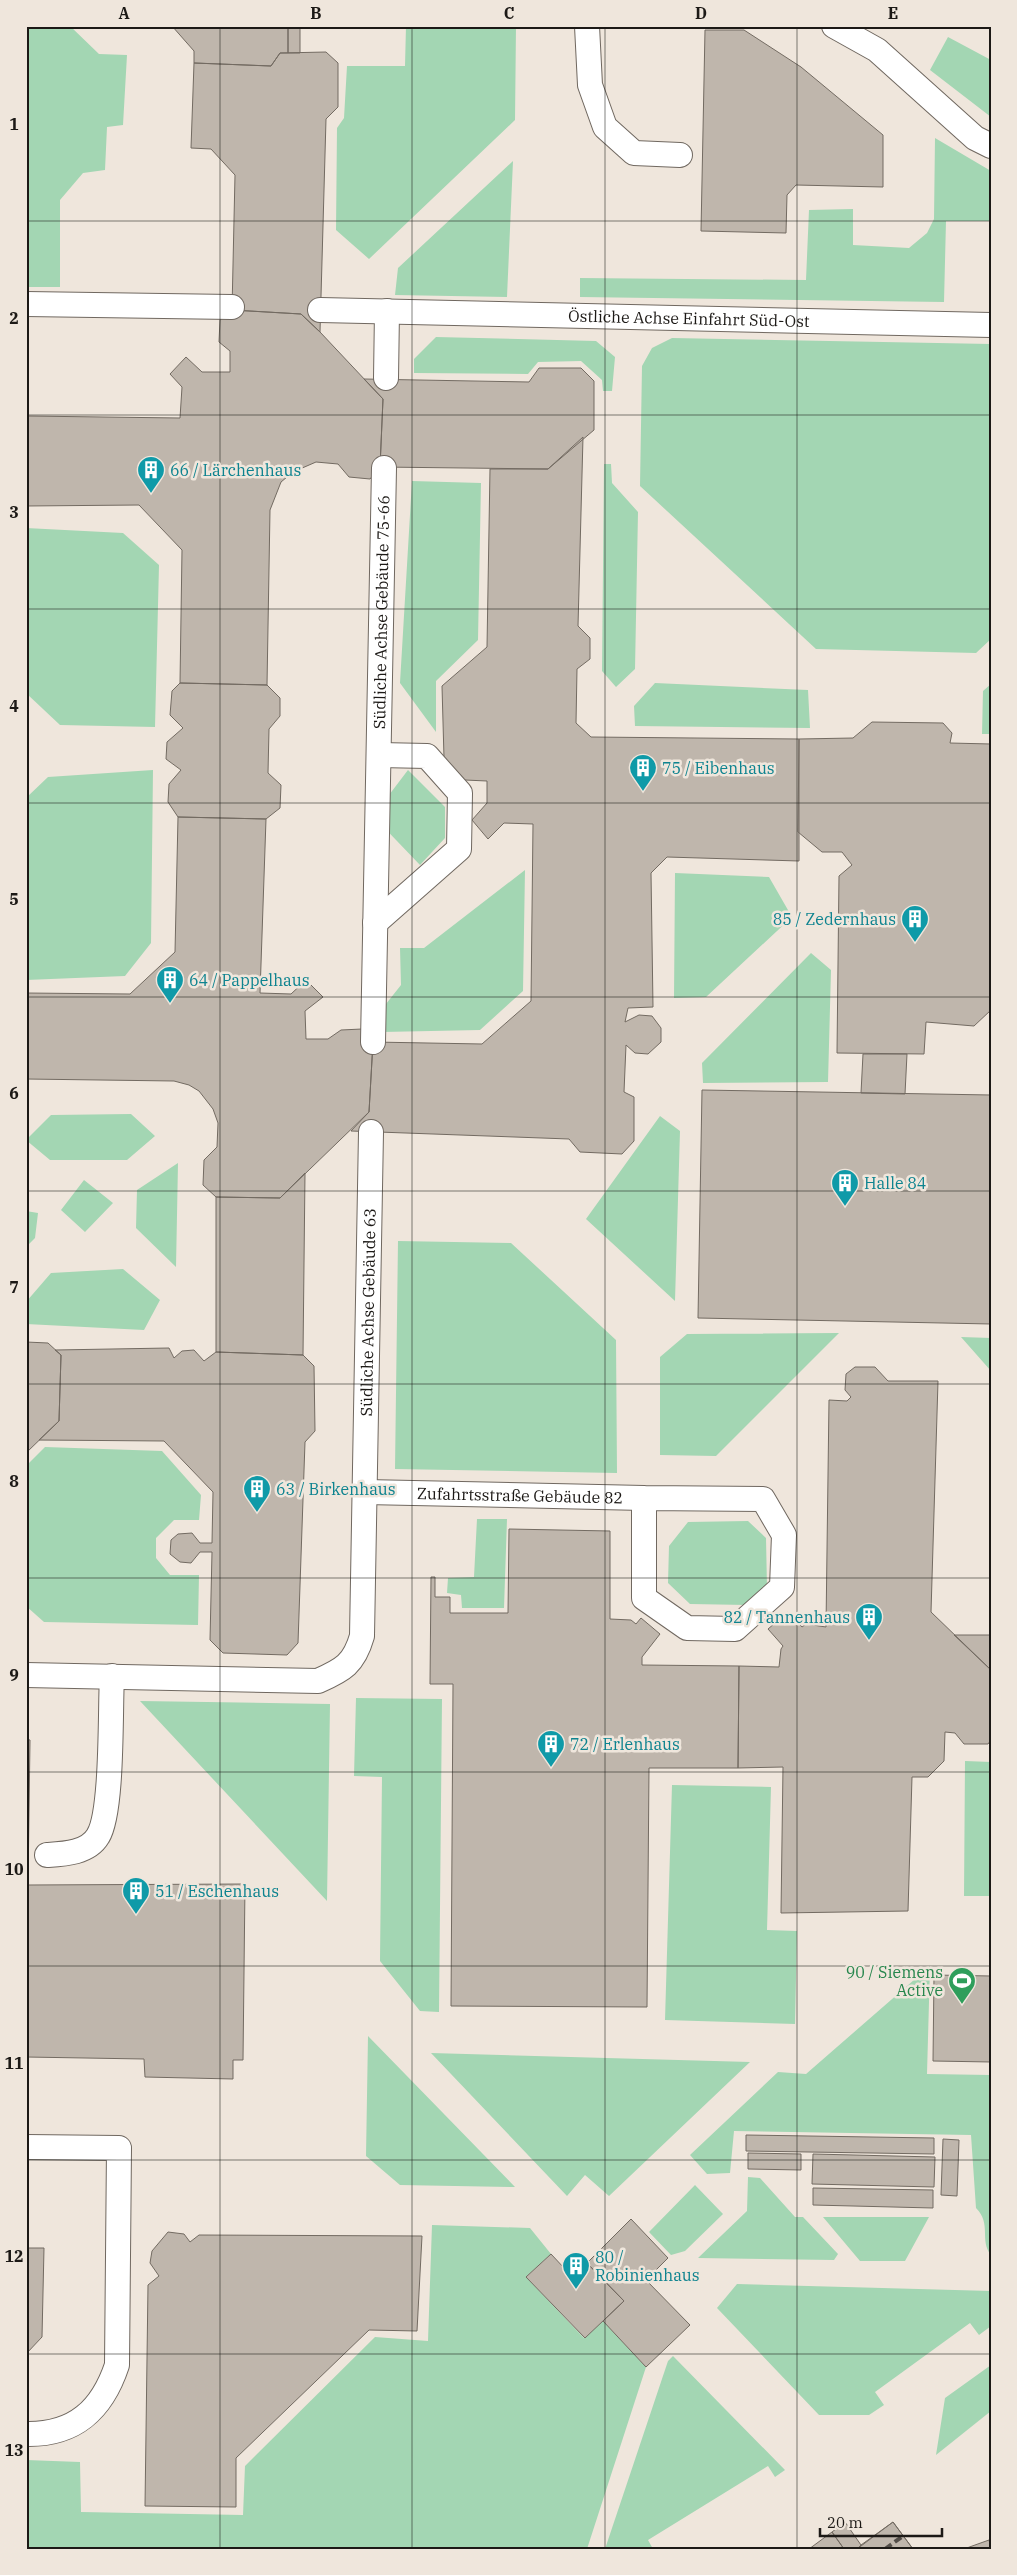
<svg xmlns="http://www.w3.org/2000/svg" width="1017" height="2575" font-family="'IBM Plex Serif',serif">
<style>
.green{fill:#a3d6b3}
.building{fill:#bfb6ac;stroke:#736b62}
.lines{fill:none;stroke-linecap:round;stroke-linejoin:round}
.lane-casing{stroke:#706860;stroke-width:26}
.lane{stroke:#fff;stroke-width:24}
.rail{stroke:#534e49;stroke-width:4;stroke-dasharray:8 4;stroke-linecap:butt}
.grid{fill:none;stroke:#1c1916;stroke-width:1;stroke-opacity:0.55}
.labels{text-anchor:middle;stroke-width:5;stroke-linejoin:round;paint-order:stroke}
.street-label{font-size:16px;fill:#1c1916;stroke:#efe6dc}
.culture-label{font-size:16px;fill:#0d838f;stroke:#efe6dc;text-anchor:start}
.leisure-label{font-size:16px;fill:#27864d;stroke:#efe6dc;text-anchor:end}
.neatline{fill:none;stroke:#1c1916;stroke-width:2}
.grid-label{font-size:16px;text-anchor:middle;font-weight:bold;fill:#1c1916}
</style>
<rect width="100%" height="100%" fill="#efe6dc"/>
<path class="green" d="M26,26h44l29,28 28,1 -4,70 -16,2 -2,43 -22,3 -23,27v87h-34z
M406,26h110l-1,94 -146,139 -33,-29 1,-102 7,-10 3,-52h58z
M948,37l43,23v57l-61,-47z
M935,138l56,33v50h-45l-2,81 -364,-5v-19l226,2 3,-70 44,-1v36l56,3 18,-15 7,-14z
M513,161l-6,136 -112,-2 3,-27z
M436,337l160,4 19,16 -3,34h-9l-1,-11 -21,-19 -43,1 -10,12 -114,-1v-14z
M672,338l319,6v295l-15,14 -160,-4 -176,-163 2,-120 10,-18z
M604,464h7l1,19 26,29 -3,157 -19,18 -14,-16z
M412,481l69,2 -3,157 -42,41v51l-36,-49z
M26,528l97,5 36,32 -4,162 -95,-2 -34,-32z
M655,683l153,7 2,38 -175,-2 -1,-20z
M991,684v50h-9l1,-43z
M153,770l-2,173 -26,33 -99,4v-182l22,-21z
M408,770l37,37v31l-25,27 -47,-49z
M525,870l-2,121 -43,39 -98,2v-23l19,-24 -1,-37h24z
M675,873l94,4 23,40 -86,80 -32,1z
M811,953l20,17 -3,112 -125,1 -1,-20z
M131,1114l24,22 -28,24h-77l-24,-20 25,-25z
M660,1116l20,15 -5,170 -89,-82z
M178,1163l-2,104 -40,-39 1,-38z
M84,1180l29,23 -28,29 -24,-22z
M26,1211l12,2 -3,25 -9,9z
M398,1241l113,2 105,97 1,133 -222,-4z
M123,1269l37,31 -16,30 -118,-6v-22l25,-29z
M839,1333l-123,123 -56,-1v-98l27,-23z
M961,1337l30,1v33z
M45,1447l117,4 39,44 -2,25h-25l-18,18v20l14,17h29l-1,50 -154,-3 -18,-16v-140z
M477,1519h30l-3,89h-42l-1,-13 -14,-2 1,-15 26,-1z
M748,1521l18,17 1,50 -20,17 -57,-1 -22,-21 1,-37 19,-24z
M356,1698l86,1 -3,313 -19,-1 -40,-50 2,-184 -28,-1z
M140,1701l190,3 -3,197z
M965,1761l26,1v134h-27z
M672,1785l99,2 -4,143 30,1 -2,93 -130,-4z
M930,1966l-3,108 64,1v180c-12,-15 1,-31 -15,-47l-5,-73 -237,-4 -4,42 -23,1 -17,-19 88,-83 28,2z
M368,2036l147,151 -115,-2 -34,-29z
M431,2053l319,9 -141,134 -24,-21 -18,21z
M748,2177l12,1 35,39h8l35,37 -4,6 -136,-2 49,-47z
M695,2185l28,29 -38,37 -14,4 -22,-23z
M823,2217h106l-24,44h-45z
M432,2225l98,3 21,26 -25,23 58,61 19,-17 43,46 -59,182h-561v-89l54,2 1,50 162,3 2,-49 130,-129 53,4z
M737,2284l254,7v35l-12,9 -9,-12 -95,69 9,13 -15,10h-50l-102,-107z
M673,2356l112,114 -10,7 -7,-11 -120,74 5,9h-48l63,-188z
M991,2365v46l-55,44 9,-57z"/>
<path class="building" d="M172,26h116v27h-8l-9,13 -77,-3v-12z
M288,26h12v27h-12z
M705,30h39l57,37 82,68v52l-87,-2 -9,10 -1,38 -85,-2z
M326,52l12,11v44l-12,12 -6,213 -19,-18 -69,-4 3,-135 -24,-26 -20,-1 3,-85 77,3 9,-13z
M232,310l69,4 19,18 63,67 -3,68 -10,12 -21,-2 -11,-13 -22,-2 -23,10 -12,10 -11,28 -3,175 -87,-2 2,-133 -43,-45 -113,1v-90l154,2 2,-31 -12,-13 16,-17 16,15h28v-21l-11,-9 1,-22z
M539,368h42l13,13v49l-46,39 -168,-2 3,-68 -19,-20 165,3z
M583,437l-5,189 12,12v21l-13,10 -1,54 15,14 208,2v122l-132,-4 -16,16 2,134 -25,1 -3,14 14,-7 13,1 9,12v14l-13,12 -13,-1 -9,-8 -2,47 10,5v44l-12,13 -42,-2 -11,-13 -218,-8 18,-19 4,-70 109,2 49,-43 2,-177 -29,-1 -16,16 -16,-19 15,-17v-22l-22,-1 -21,-22 -2,-72 45,-39 3,-178h58z
M180,683l87,2 13,13v18l-11,13 -1,44 13,12 -1,23 -14,11 -88,-2 -10,-15 1,-18 12,-14 -15,-11 1,-17 16,-14 -13,-13 2,-24z
M872,722l71,1 9,10 -2,10 41,1v266l-17,16 -48,-4 -2,32 -87,-1 2,-177 13,-11 -10,-13h-20l-24,-20 1,-93 54,-1z
M178,817l88,2 -6,174 31,1 15,-14 17,17 -18,14 1,28h22l13,-9 21,-1 11,13 -4,70 -89,86 -64,-1 -13,-12 1,-25 13,-13 1,-24 -5,-14 -14,-18 -10,-6 -15,-4 -148,-2v-86l104,1 45,-42z
M863,1054h44l-2,40 -44,-1z
M702,1090l289,5v229l-293,-6z
M305,1173l-2,182 -87,-3v-155l64,1z
M26,1342l22,1 13,12 -2,66 -33,32z
M169,1348l5,10 8,-7 12,-1 10,11 12,-9 87,3 11,11 1,65 -10,11 -7,201 -11,12 -64,-2 -13,-13 2,-88h-12l-9,11 -11,-1 -10,-8 1,-14 7,-6 14,-1 8,10h12l1,-51 -49,-51 -125,-1 20,-19 2,-66 -6,-5z
M855,1367h20l13,14h50l-7,231 60,58v70l-3,4h-24l-9,-11 -10,-1 -1,29 -16,16h-16l-4,134 -127,2 2,-146 -45,1 1,-102 40,1 2,-18 2,-3 -15,-17 20,-17 14,15 4,-3 20,3 3,-227 18,1 4,-4 -6,-7 1,-16z
M509,1529l101,2v88l21,1 5,4 5,-6 19,16 -18,23v8l97,1 -1,102h-89l-2,239 -196,-1 2,-322h-23l1,-107h4v20h15v16h58z
M954,1635h37v35z
M26,1739l4,1 -2,145 217,-1 -2,176h-10v19l-88,-2 -1,-18 -118,-2z
M934,1975l57,1v86l-58,-1z
M746,2135l188,3v16l-188,-3z
M943,2139l16,1 -2,56 -16,-1z
M748,2153l53,1v16l-53,-1z
M813,2154l122,3 -1,30 -122,-3z
M813,2188l120,2v18l-120,-3z
M631,2219l37,39 -22,22 44,45 -44,42 -43,-46 21,-20 -37,-38z
M168,2232l16,2 6,8 9,-7 223,1 -5,95 -48,-1 -133,128v49l-91,-1 3,-221 11,-9 -9,-13 2,-12z
M26,2248h18l-2,89 -16,17z
M551,2254l14,15 15,-13 44,45 -39,37 -59,-61z
M845,2522l16,23 -4,4h-13l-12,-17z
M893,2522l20,27h-56l4,-4z
M893,2522l20,27h-56z
M832,2532l12,17h-35z
M989,2540l2,9h-27l11,-4z"/>
<g class="lines">
<defs>
<g id="lane">
<path d="M587,26l3,59 15,42 29,26 46,2"/>
<path d="M834,26l43,24 98,88 16,8"/>
<path d="M26,304l206,3"/>
<path id="s1" d="M320,310l671,15"/>
<path d="M386,378l1,-67"/>
<path d="M375,923l84,-74 1,-56 -33,-37 -47,-1"/>
<path id="s2" d="M373,1042l11,-574"/>
<path id="s3" d="M365,1492l279,6v100l43,30 48,1 47,-42 2,-52 -21,-36 -119,-1"/>
<path id="s4" d="M26,1675l292,6c25,-11 36,-17 44,-45l9,-504"/>
<path d="M47,1855c17,-1 41,-2 51,-19 15,-24 12,-127 14,-160"/>
<path d="M26,2147l93,1 -2,217c-15,45 -42,70 -91,69"/>
</g>
</defs>
<use href="#lane" class="lane-casing"/>
<use href="#lane" class="lane"/>
<path class="rail" d="M885,2549l18,-13"/>
</g>
<path class="grid" d="M220,26v2523M412,26v2523M605,26v2523M797,26v2523M26,221h965M26,415h965M26,609h965M26,803h965M26,997h965M26,1191h965M26,1384h965M26,1578h965M26,1772h965M26,1966h965M26,2160h965M26,2354h965"/>
<defs>
<symbol id="building-pin" viewBox="-11 -11 22 30"><path d="M0 17L-7.5 6A9.5 9.5 0 1 1 7.5 6Z" fill="#0f9aa8" stroke="#efe6dc"/><path d="M-4-6H4V6H1V3H-1V6H-4ZM-2.5-4.3h1.7v1.8h-1.7ZM.8-4.3h1.7v1.8H.8ZM-2.5-1h1.7V.8h-1.7ZM.8-1h1.7V.8H.8Z" fill="#fff"/></symbol>
<symbol id="stadium-pin" viewBox="-11 -11 22 30"><path d="M0 17L-7.5 6A9.5 9.5 0 1 1 7.5 6Z" fill="#2e9e5b" stroke="#efe6dc"/><path d="M0-5a6.5 5 0 1 0 0 10a6.5 5 0 1 0 0-10ZM-3.5-1.8h7v3.6h-7Z" fill="#fff"/></symbol>
</defs>
<g fill-rule="evenodd">
<use href="#building-pin" x="135" y="454" width="32" height="43"/>
<use href="#building-pin" x="627" y="752" width="32" height="43"/>
<use href="#building-pin" x="899" y="903" width="32" height="43"/>
<use href="#building-pin" x="154" y="964" width="32" height="43"/>
<use href="#building-pin" x="829" y="1167" width="32" height="43"/>
<use href="#building-pin" x="241" y="1473" width="32" height="43"/>
<use href="#building-pin" x="853" y="1601" width="32" height="43"/>
<use href="#building-pin" x="535" y="1728" width="32" height="43"/>
<use href="#building-pin" x="120" y="1875" width="32" height="43"/>
<use href="#stadium-pin" x="946" y="1965" width="32" height="43"/>
<use href="#building-pin" x="560" y="2250" width="32" height="43"/>
</g>
<g class="labels">
<g class="street-label">
<text dy="6" stroke="none"><textPath href="#s1" startOffset="369">Östliche Achse Einfahrt Süd-Ost</textPath></text>
<text dy="6" stroke="none"><textPath href="#s2" startOffset="430">Südliche Achse Gebäude 75-66</textPath></text>
<text dy="6" stroke="none"><textPath href="#s4" startOffset="682">Südliche Achse Gebäude 63</textPath></text>
<text dy="6" stroke="none"><textPath href="#s3" startOffset="155">Zufahrtsstraße Gebäude 82</textPath></text>
</g>
<g class="culture-label">
<text x="170" y="476">66 / Lärchenhaus</text>
<text x="662" y="774">75 / Eibenhaus</text>
<text x="896" y="925" text-anchor="end">85 / Zedernhaus</text>
<text x="189" y="986">64 / Pappelhaus</text>
<text x="864" y="1189">Halle 84</text>
<text x="276" y="1495">63 / Birkenhaus</text>
<text x="850" y="1623" text-anchor="end">82 / Tannenhaus</text>
<text x="570" y="1750">72 / Erlenhaus</text>
<text x="155" y="1897">51 / Eschenhaus</text>
<text x="595" y="2263">80 /<tspan x="595" dy="18">Robinienhaus</tspan></text>
</g>
<g class="leisure-label">
<text x="943" y="1978">90 / Siemens<tspan x="943" dy="18">Active</tspan></text>
</g>
</g>
<rect width="1017" height="2575" fill="none" stroke="#efe6dc" stroke-width="55"/>
<path d="M820 2528v8h122v-8" fill="none" stroke="#1c1916" stroke-width="2.5"/>
<text x="827" y="2528" font-size="15" fill="#1c1916" stroke="#efe6dc" stroke-width="4" paint-order="stroke">20 m</text>
<rect x="28" y="28" width="962" height="2520" class="neatline"/>
<g class="grid-label">
<text x="124" y="19">A</text>
<text x="316" y="19">B</text>
<text x="509" y="19">C</text>
<text x="701" y="19">D</text>
<text x="893" y="19">E</text>
<text x="14" y="130">1</text>
<text x="14" y="324">2</text>
<text x="14" y="518">3</text>
<text x="14" y="712">4</text>
<text x="14" y="905">5</text>
<text x="14" y="1099">6</text>
<text x="14" y="1293">7</text>
<text x="14" y="1487">8</text>
<text x="14" y="1681">9</text>
<text x="14" y="1875">10</text>
<text x="14" y="2069">11</text>
<text x="14" y="2262">12</text>
<text x="14" y="2456">13</text>
</g>
</svg>
